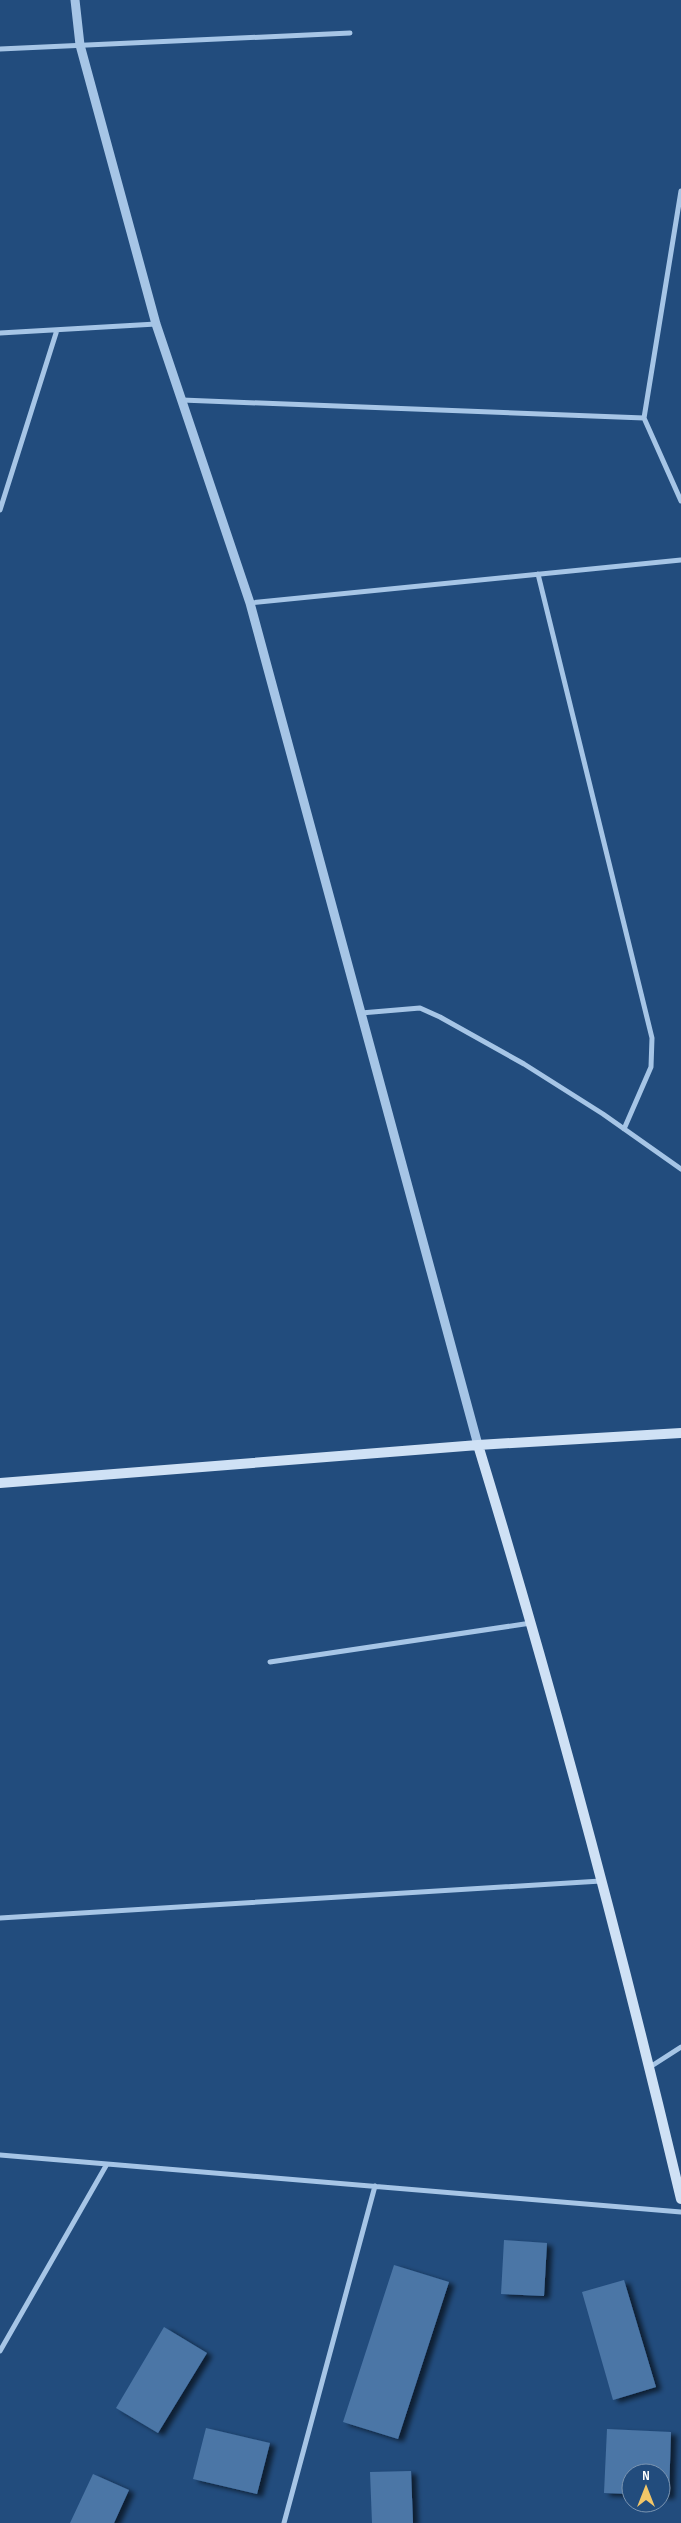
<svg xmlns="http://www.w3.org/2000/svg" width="681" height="2523" font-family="'Sofia Sans Condensed',sans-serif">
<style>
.building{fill:#4b76a6;filter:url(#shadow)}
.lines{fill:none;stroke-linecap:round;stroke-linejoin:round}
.minor{stroke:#a6c5e6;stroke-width:5}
.tertiary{stroke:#a6c5e6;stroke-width:9}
.secondary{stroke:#cfe1f5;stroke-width:10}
</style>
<defs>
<filter id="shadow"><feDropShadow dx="5.5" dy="3" stdDeviation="2.5" flood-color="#0009"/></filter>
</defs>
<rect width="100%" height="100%" fill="#224c7d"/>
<path class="building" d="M504,2240l43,3 -3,53 -43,-2z
M394,2265l55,17 -51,157 -55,-17z
M624,2280l32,107 -43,13 -31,-108z
M164,2327l43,26 -49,80 -42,-25z
M206,2428l64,15 -13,51 -64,-15z
M607,2429l64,3 -2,64h-8v-23h-30v21l-27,-1z
M411,2471l2,52h-41l-2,-51z
M93,2474l36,16 -15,33h-44z"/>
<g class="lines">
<path class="minor" d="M0,49l350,-16
M681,191l-37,227 37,83
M0,333l156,-9
M182,400l462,18
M0,510l57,-180
M538,574l114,464 -1,29 -27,62
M250,603l431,-43
M361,1013l59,-5 20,9 84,47 79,50 78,55
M270,1662l261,-39
M0,1918l601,-37
M650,2067l31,-20
M0,2155l681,57
M0,2351l107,-187
M284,2523l91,-337"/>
<path class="tertiary" d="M75,0l5,45 76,279 94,279 228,842"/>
<path class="secondary" d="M478,1445c76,249 143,501 203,754
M0,1483l478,-38 203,-12"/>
</g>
<g transform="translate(646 2488)"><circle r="24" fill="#224c7d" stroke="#7a94b1"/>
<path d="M0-4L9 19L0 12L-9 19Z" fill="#f2c668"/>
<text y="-8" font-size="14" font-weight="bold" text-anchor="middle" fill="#ffffff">N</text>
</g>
</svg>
